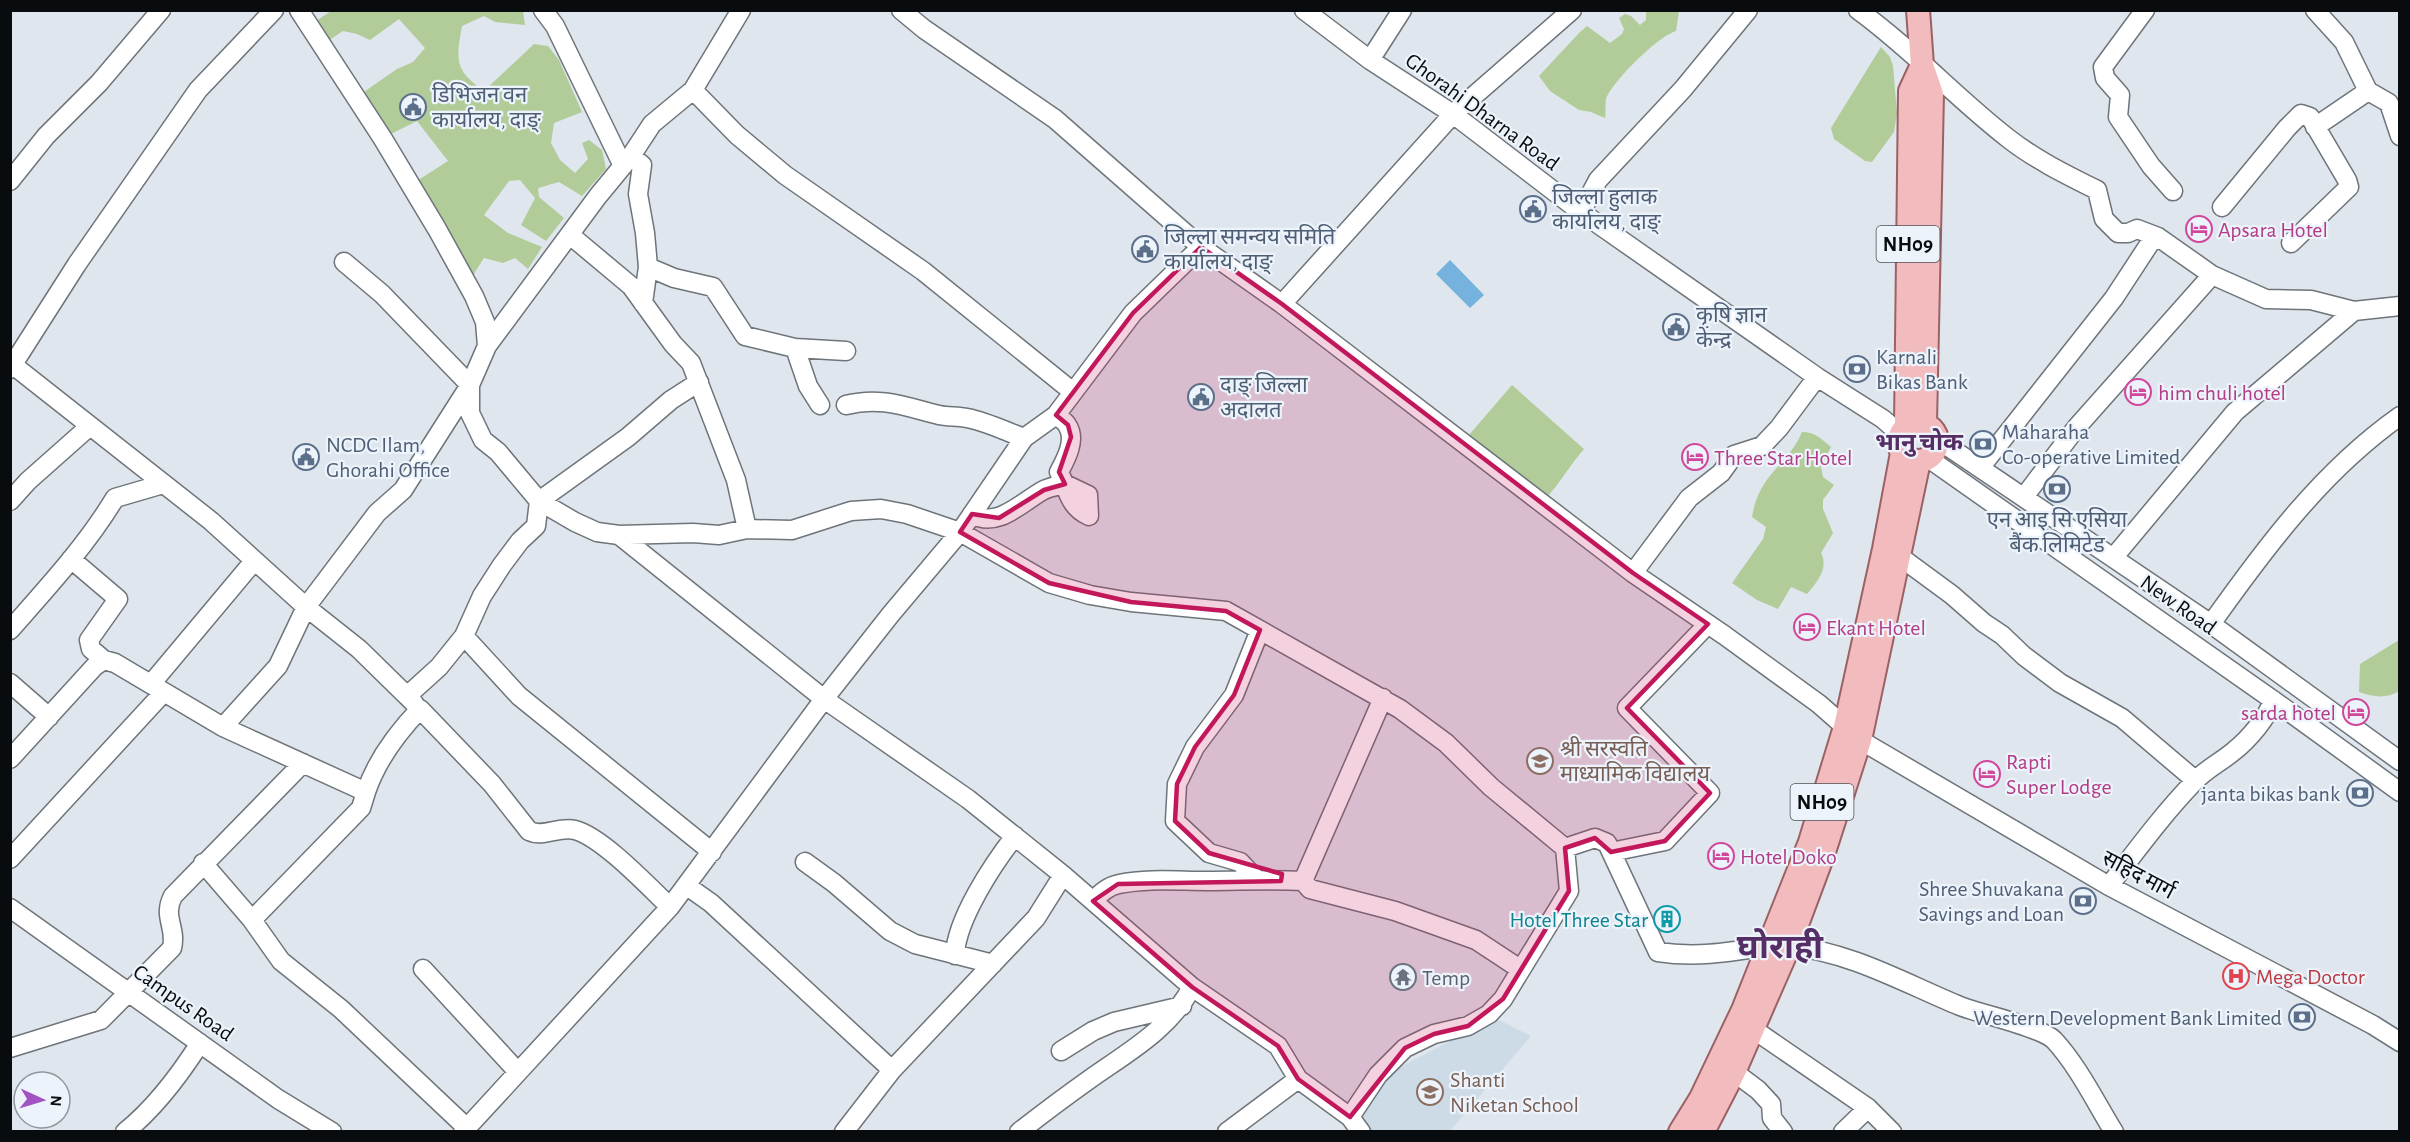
<svg xmlns="http://www.w3.org/2000/svg" width="2410" height="1142" font-family="'Alegreya Sans','Noto Sans Devanagari',sans-serif">
<style>
.built{fill:#cddbe7}
.green{fill:#b1cc99}
.water{fill:#75b2dd}
.lines{fill:none;stroke-linecap:round;stroke-linejoin:round}
.minor-casing{stroke:#6d747a;stroke-width:21}
.major-casing{stroke:#9b6164;stroke-width:26}
.minor{stroke:#fff;stroke-width:18}
.major{stroke:#f2bcbe;stroke-width:22}
.marked{fill:#c2185b;fill-opacity:0.2;stroke:#c2185b;stroke-width:4.5;stroke-linejoin:round}
.labels{text-anchor:middle;stroke-width:4.5;stroke-linejoin:round;paint-order:stroke}
.shield{fill:#ecf3fb;stroke:#4d5155;stroke-width:1.5}
.shield-label{font-size:21px;font-weight:bold;fill:#090c0e}
.service-label{font-size:22px;fill:#4e5e75;stroke:#ecf3fb;text-anchor:start}
.street-label{font-size:22px;fill:#090c0e;stroke:#ecf3fb}
.hotel-label{font-size:22px;fill:#b23c85;stroke:#ecf3fb;text-anchor:start}
.education-label{font-size:22px;fill:#785e54;stroke:#ecf3fb;text-anchor:start}
.culture-label{font-size:22px;fill:#0d838f;stroke:#ecf3fb;text-anchor:end}
.health-label{font-size:22px;fill:#be3a42;stroke:#ecf3fb;text-anchor:start}
.worship-label{font-size:22px;fill:#5b616d;stroke:#ecf3fb;text-anchor:start}
.neighbourhood-label{font-size:24px;font-weight:bold;fill:#552e65;stroke:#ecf3fb}
.town-label{font-size:34px;font-weight:bold;fill:#552e65;stroke:#ecf3fb}
</style>
<rect width="100%" height="100%" fill="#dfe6ed"/>
<path class="built" d="M1495,1018l36,18 -81,95h-80l-14,-15 42,-48z"/>
<path class="green" d="M331,11h192l2,14 -30,-3 -11,-6 -22,10c-6,34 -8,44 22,65l50,-47 14,2 11,14 23,52 -28,11 -3,20 9,17 15,13 13,-14 -6,-16 7,-3 13,10 4,19 -24,27 -23,-14 -21,6 1,9 25,21 -18,23 -25,-16 14,-27 -15,-18 -11,1 -25,34 24,18 34,14 -14,22 -13,-11 -12,5 -19,-5 -9,14 -6,16 -60,-102 39,-25 -31,-40 -34,17 -25,-42 39,-27 16,-7 12,-14 -26,-29 -29,21 -13,-6 -14,-3 -21,14 -9,-22z
M1646,11h33l-3,20c-18,5 -64,51 -70,68 -1,5 0,13 -1,19l-14,-6 -12,-2 -29,-19 -11,-15 40,-43 8,-7 23,17 12,-9 2,-5 -5,-11 6,-4 6,2 9,9 6,-5z
M1881,47l9,10 3,9 4,47 -3,19 -22,30 -7,-1 -31,-22 -3,-11z
M1512,385l72,64c-14,16 -22,31 -36,47l-79,-61z
M1802,432c12,-1 21,8 29,15l-10,20 2,10 11,8 -11,15v9l10,24 -12,20c8,15 -4,29 -14,41l-16,-7 -13,22 -21,-9 -25,-17 31,-44 3,-12 -14,-10c7,-44 35,-50 50,-85z
M2399,640v51c-12,8 -26,6 -40,1l1,-28z"/>
<path class="water" d="M1450,260l34,35 -14,13 -34,-34z"/>
<g class="lines">
<defs>
<path id="minor" d="M299,10l84,129 54,90 37,67 11,26 2,24
M543,10l12,16 68,140
M741,10l-48,80 -41,34 -21,32 -33,40 -111,150 -17,39v28l13,27 15,12 41,49 36,21 22,10 22,3 74,-2 26,2 28,-6 45,1 59,-19 30,-2 26,5 53,18 89,51 41,12 41,7 95,9 174,98 46,34 45,44 74,61 30,-10 12,5 51,109c39,6 72,0 111,-6
M901,10l23,19 131,90 146,128 81,57 351,269 91,62 95,69 41,36 249,146 264,139 27,17
M1304,10l66,50 83,54 128,98 236,165 66,42 17,15
M1858,10c54,39 99,89 151,129 27,21 58,36 88,51l7,29 14,14h10l9,-4 21,8 54,38 54,24 45,1 43,11
M2145,10l-42,57 2,11 15,17 -2,22 33,49 22,25
M2315,10l29,32 24,49 21,12 11,33
M1370,60l32,-50
M693,90l44,45 48,40 138,96 150,121
M2315,127l53,-36
M631,156l11,9 -4,29 7,39 3,34 -5,36
M10,181l36,-45 53,-53 62,-73
M2222,207l65,-79 14,-14 9,3 37,63 2,7 -58,56
M1581,212l17,-32 85,-91 65,-79
M570,235l61,51 42,58 18,19 45,117 11,49
M648,267l26,11 39,9 32,49 50,12 51,3
M1282,304l171,-190 119,-104
M795,348l13,38 12,19
M13,365l198,156 95,86 53,42 48,47
M10,369l67,-105 121,-174 76,-80
M846,405c35,-9 60,2 93,10 9,2 19,1 28,3 20,4 38,13 57,20
M1937,439l274,185 189,137
M1928,458l345,242 127,92
M1980,468l134,-170 36,-55 8,-6
M2024,497l52,-69 136,-153
M10,501l18,-20 62,-55
M972,514c25,15 49,-11 70,-23 7,-4 15,-5 23,-7l23,11 1,21c-20,-9 -21,-26 -30,-44 7,-13 18,-33 8,-47 -2,-4 -8,-7 -11,-10
M619,535l205,164 144,100 95,76 129,112 86,59 20,33 52,38 11,15
M1899,556l53,39 32,28 18,12 22,21 36,27 62,35 73,62
M2113,558l122,-146 119,-101 46,-5
M71,559l47,40 -29,41 2,9 13,11
M1633,573l56,-75 32,-25 13,-18 28,-9 17,-18 38,-51
M2211,624c54,-76 111,-153 189,-208
M10,630c37,-42 76,-84 105,-132l48,-14
M464,636l55,60 193,156
M10,683l39,34
M151,684l103,-123
M1383,698l-80,183 7,8 85,22 81,29 44,29
M414,703l-7,-7 32,-29 25,-31 18,-40 20,-31 18,-24 16,-15 3,-25 89,-64 43,-37 28,-18
M223,727l143,65c10,-30 32,-60 54,-83l72,75 37,47c15,7 29,-5 46,-1 27,7 73,56 95,77
M10,759l85,-93 9,-6 11,3 108,64 55,-61 28,-59 71,-94 26,-23 67,-105 -88,-91 -38,-32
M1611,852l54,-11 45,-48 -83,-85 81,-84
M10,859l154,-167
M805,862l29,21 56,48 25,13 78,20
M203,863l49,57 29,41 60,48 126,119
M1256,879l-16,-17 -31,-9 -34,-32 2,-37 18,-37 39,-52 26,-65
M687,886l24,17 181,167 144,-152 27,-43
M2109,886c27,-35 54,-72 85,-104 12,-13 27,-20 40,-31 15,-12 34,-34 39,-51
M1093,901c8,-8 15,-15 26,-17 29,-6 59,-3 88,-3 32,0 64,-2 96,0
M10,908l268,191 54,33
M252,920l109,-112 5,-16
M1789,946c62,6 115,37 171,60 20,8 81,21 94,34 24,26 41,61 60,92
M955,955c1,-35 38,-91 60,-119
M423,969l95,103
M1753,1029l115,79 24,24
M10,1048l91,-28 71,-72c5,-21 -10,-31 1,-52l130,-133
M1061,1051l32,-20 21,-9 68,-16
M1734,1072l24,18 13,14 1,14 11,14
M1350,1117l28,-42 27,-27 29,-14 34,-8 21,-12 14,-15 66,-108 -4,-43
M125,1132c31,-25 54,-56 75,-89
M463,1132l207,-225 154,-208 67,-85 69,-82 64,-94 32,-23 77,-102 68,-66
M844,1132l48,-62
M1019,1132c23,-18 47,-36 71,-53 38,-27 79,-49 102,-92
M1227,1132l71,-53
M1843,1132l25,-24"/>
<path id="major" d="M1918,10l4,55 10,29 -7,329
M1899 442a19 19 0 1 1 38 0a19 19 0 1 1-38 0Z
M1906,426l4,-335 12,-26
M1680,1132l21,-34 42,-88 67,-168 35,-115 39,-178 18,-96
M1703,1132l31,-60 55,-126 34,-91 37,-115 59,-279"/>
</defs>
<use href="#minor" class="minor-casing"/>
<use href="#major" class="major-casing"/>
<use href="#minor" class="minor"/>
<use href="#major" class="major"/>
</g>
<path class="marked" d="M1201,247l81,57 351,269 75,51 -81,84 83,85 -45,48 -54,11 -16,-14 -30,10 4,43 -66,108 -35,27 -34,8 -29,14 -55,69 -52,-38 -20,-33 -86,-59 -99,-86 25,-17 163,-3 1,-7 -73,-21 -34,-32 2,-37 18,-37 39,-52 26,-65 -34,-19 -95,-9 -82,-19 -89,-51 12,-18 27,4 45,-28 21,-6 -6,-12 12,-35 -3,-12 -12,-10 77,-102z"/>
<defs>
<symbol id="civic-ring" viewBox="-11 -11 22 22"><circle r="9.5" fill="#ecf3fb" stroke="#5c6f8a" stroke-width="1.5"/><path d="M-.6-6.5H3V-4.5H.6V-3L4-1V1h2V6H-6V1h2V-1L-.6-3ZM-1.2 2.5V6h2.4V2.5Z" fill="#5c6f8a"/></symbol>
<symbol id="hotel-ring" viewBox="-11 -11 22 22"><circle r="9.5" fill="#ecf3fb" stroke="#d1479c" stroke-width="1.5"/><path d="M-6-4.5h1.5V1H6V5H4.5V3h-9V5H-6ZM-4 0a1.8 1.8 0 1 1 3.6 0ZM.5 0V-2.5h3Q6-2.5 6 0Z" fill="#d1479c"/></symbol>
<symbol id="bank-ring" viewBox="-11 -11 22 22"><circle r="9.5" fill="#ecf3fb" stroke="#5c6f8a" stroke-width="1.5"/><path d="M-6-4H6V4H-6ZM0-2.3a2.3 2.3 0 1 0 0 4.6a2.3 2.3 0 1 0 0-4.6Z" fill="#5c6f8a"/></symbol>
<symbol id="school-ring" viewBox="-11 -11 22 22"><circle r="9.5" fill="#ecf3fb" stroke="#8d6e63" stroke-width="1.5"/><path d="M0-5L7-2L0 1L-7-2ZM-4 1L0 2.5L4 1V4Q0 6-4 4Z" fill="#8d6e63"/></symbol>
<symbol id="building-ring" viewBox="-11 -11 22 22"><circle r="9.5" fill="#ecf3fb" stroke="#0f9aa8" stroke-width="1.5"/><path d="M-4-6H4V6H1V3H-1V6H-4ZM-2.5-4.3h1.7v1.8h-1.7ZM.8-4.3h1.7v1.8H.8ZM-2.5-1h1.7V.8h-1.7ZM.8-1h1.7V.8H.8Z" fill="#0f9aa8"/></symbol>
<symbol id="hospital-ring" viewBox="-11 -11 22 22"><circle r="9.5" fill="#ecf3fb" stroke="#e0444e" stroke-width="1.5"/><path d="M-5-5h3v3.5h4V-5h3V5h-3V1.5h-4V5h-3Z" fill="#e0444e"/></symbol>
<symbol id="temple-ring" viewBox="-11 -11 22 22"><circle r="9.5" fill="#ecf3fb" stroke="#6b7280" stroke-width="1.5"/><path d="M0-6L5-2H3V0L6.5 2.5H4V6H1.5V3h-3V6H-4V2.5H-6.5L-3 0V-2H-5Z" fill="#6b7280"/></symbol>
</defs>
<g fill-rule="evenodd">
<use href="#civic-ring" x="398" y="92" width="30" height="30"/>
<use href="#civic-ring" x="1518" y="194" width="30" height="30"/>
<use href="#hotel-ring" x="2184" y="214" width="30" height="30"/>
<use href="#civic-ring" x="1130" y="234" width="30" height="30"/>
<use href="#civic-ring" x="1661" y="312" width="30" height="30"/>
<use href="#bank-ring" x="1842" y="354" width="30" height="30"/>
<use href="#hotel-ring" x="2123" y="377" width="30" height="30"/>
<use href="#civic-ring" x="1186" y="382" width="30" height="30"/>
<use href="#bank-ring" x="1968" y="429" width="30" height="30"/>
<use href="#civic-ring" x="291" y="442" width="30" height="30"/>
<use href="#hotel-ring" x="1680" y="442" width="30" height="30"/>
<use href="#bank-ring" x="2042" y="474" width="30" height="30"/>
<use href="#hotel-ring" x="1792" y="612" width="30" height="30"/>
<use href="#hotel-ring" x="2341" y="697" width="30" height="30"/>
<use href="#school-ring" x="1525" y="746" width="30" height="30"/>
<use href="#hotel-ring" x="1972" y="759" width="30" height="30"/>
<use href="#bank-ring" x="2345" y="778" width="30" height="30"/>
<use href="#hotel-ring" x="1706" y="841" width="30" height="30"/>
<use href="#bank-ring" x="2068" y="886" width="30" height="30"/>
<use href="#building-ring" x="1652" y="904" width="30" height="30"/>
<use href="#hospital-ring" x="2221" y="961" width="30" height="30"/>
<use href="#temple-ring" x="1388" y="962" width="30" height="30"/>
<use href="#bank-ring" x="2287" y="1002" width="30" height="30"/>
<use href="#school-ring" x="1415" y="1077" width="30" height="30"/>
</g>
<g class="labels">
<g class="shield">
<rect x="1876.5" y="226" width="63" height="36" rx="4.5"/>
<rect x="1790.5" y="784" width="63" height="36" rx="4.5"/>
</g>
<g class="shield-label">
<text x="1908" y="251">NH09</text>
<text x="1822" y="809">NH09</text>
</g>
<g class="service-label">
<text x="432" y="102">डिभिजन वन<tspan x="432" dy="25">कार्यालय, दाङ्</tspan></text>
<text x="1552" y="204">जिल्ला हुलाक<tspan x="1552" dy="25">कार्यालय, दाङ्</tspan></text>
<text x="1164" y="244">जिल्ला समन्वय समिति<tspan x="1164" dy="25">कार्यालय, दाङ्</tspan></text>
<text x="1696" y="322">कृषि ज्ञान<tspan x="1696" dy="25">केन्द्र</tspan></text>
<text x="1876" y="364">Karnali<tspan x="1876" dy="25">Bikas Bank</tspan></text>
<text x="1220" y="392">दाङ् जिल्ला<tspan x="1220" dy="25">अदालत</tspan></text>
<text x="2002" y="439">Maharaha<tspan x="2002" dy="25">Co-operative Limited</tspan></text>
<text x="326" y="452">NCDC Ilam,<tspan x="326" dy="25">Ghorahi Office</tspan></text>
<text x="2057" y="527" text-anchor="middle">एन आइ सि एसिया<tspan x="2057" dy="25">बैंक लिमिटेड</tspan></text>
<text x="2340" y="801" text-anchor="end">janta bikas bank</text>
<text x="2064" y="896" text-anchor="end">Shree Shuvakana<tspan x="2064" dy="25">Savings and Loan</tspan></text>
<text x="2282" y="1025" text-anchor="end">Western Development Bank Limited</text>
</g>
<g class="street-label">
<text transform="translate(1483 111) rotate(36)" y="8">Ghorahi Dharna Road</text>
<text transform="translate(2179 604) rotate(35)" y="8">New Road</text>
<text transform="translate(2139 874) rotate(28)" y="8">सहिद मार्ग</text>
<text transform="translate(184 1002) rotate(35)" y="8">Campus Road</text>
</g>
<g class="hotel-label">
<text x="2218" y="237">Apsara Hotel</text>
<text x="2158" y="400">him chuli hotel</text>
<text x="1714" y="465">Three Star Hotel</text>
<text x="1826" y="635">Ekant Hotel</text>
<text x="2336" y="720" text-anchor="end">sarda hotel</text>
<text x="2006" y="769">Rapti<tspan x="2006" dy="25">Super Lodge</tspan></text>
<text x="1740" y="864">Hotel Doko</text>
</g>
<g class="education-label">
<text x="1560" y="756">श्री सरस्वति<tspan x="1560" dy="25">माध्यामिक विद्यालय</tspan></text>
<text x="1450" y="1087">Shanti<tspan x="1450" dy="25">Niketan School</tspan></text>
</g>
<g class="culture-label">
<text x="1648" y="927">Hotel Three Star</text>
</g>
<g class="health-label">
<text x="2256" y="984">Mega Doctor</text>
</g>
<g class="worship-label">
<text x="1422" y="985">Temp</text>
</g>
<g class="neighbourhood-label">
<text x="1919" y="450">भानु चोक</text>
</g>
<g class="town-label">
<text x="1780" y="958">घोराही</text>
</g>
</g>
<rect width="2410" height="1142" fill="none" stroke="#090c0e" stroke-width="24"/>
<g transform="translate(42 1100) rotate(94)"><circle r="28" fill="#ecf3fb" stroke="#91979c" stroke-width="1.5"/>
<path d="M0-4.5L10 22L0 15L-10 22Z" fill="#a352c3"/>
<text y="-9" font-size="16" font-weight="bold" text-anchor="middle" fill="#090c0e">N</text>
</g>
</svg>
